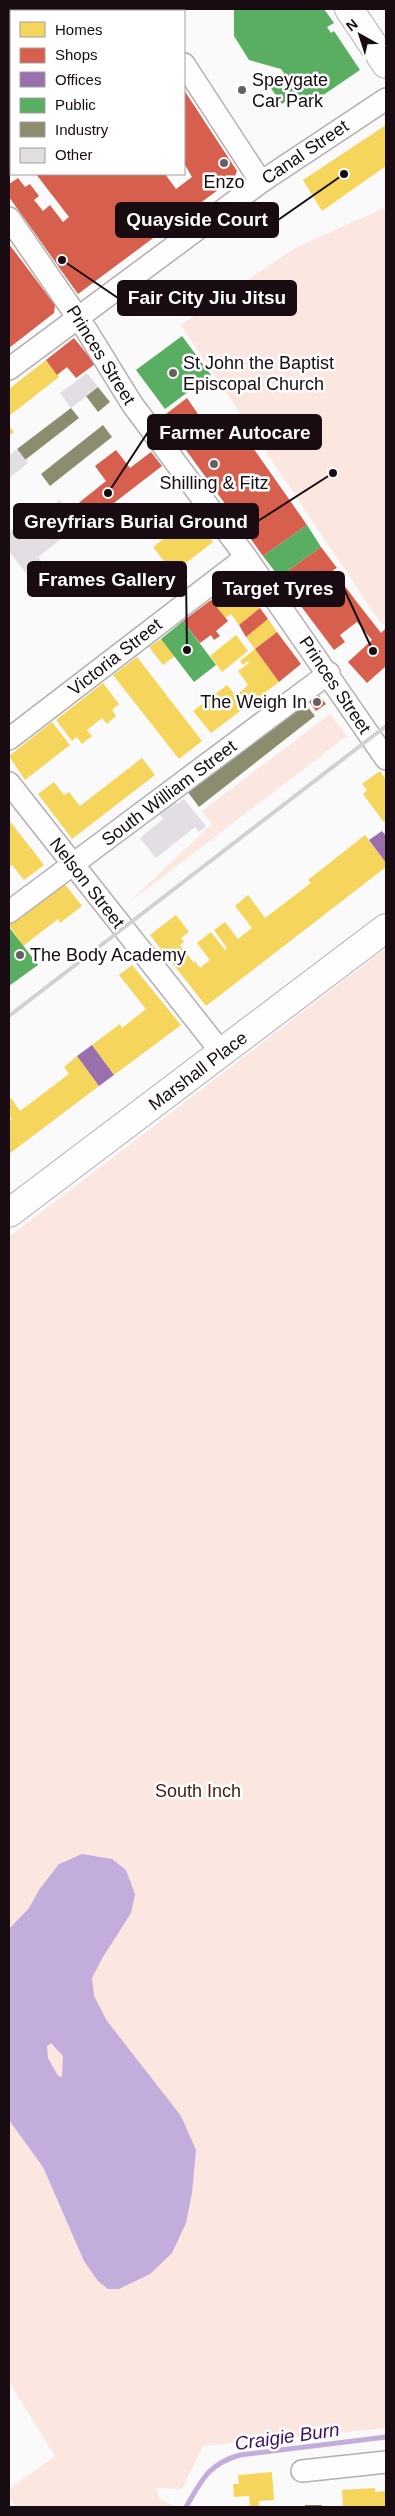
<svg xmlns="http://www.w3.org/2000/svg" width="395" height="2516" font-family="Helvetica,sans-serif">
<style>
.green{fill:#fbe6e0}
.water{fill:#c3addd;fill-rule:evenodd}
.homes{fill:#f6d55c}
.shops{fill:#d6604d}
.offices{fill:#9970ab}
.public{fill:#5aae61}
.industry{fill:#8c8c6e}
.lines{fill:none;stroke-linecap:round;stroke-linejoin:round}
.stream{stroke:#c3addd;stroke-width:5}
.building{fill:#e3dee3}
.street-casing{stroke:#b4aeb0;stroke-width:24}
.primary-casing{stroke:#b4aeb0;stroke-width:30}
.street{stroke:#fefefe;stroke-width:21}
.primary{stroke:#fefefe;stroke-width:28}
.rail{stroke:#d1d1d1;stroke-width:4}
.poi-dot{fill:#675f63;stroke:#fff;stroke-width:2}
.labels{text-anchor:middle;stroke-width:5;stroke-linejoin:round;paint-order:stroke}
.poi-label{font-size:18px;fill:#180b11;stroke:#fff;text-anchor:start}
.street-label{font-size:18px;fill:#180b11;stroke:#fff}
.park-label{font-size:18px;fill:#4b190b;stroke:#fff}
.water-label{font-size:19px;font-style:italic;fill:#3e1162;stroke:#fff}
.leader{fill:none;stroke:#180b11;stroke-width:2}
.callout-dot{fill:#180b11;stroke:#fff;stroke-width:2}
.callout{fill:#180b11;stroke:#180b11;stroke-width:2}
.callout-label{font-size:19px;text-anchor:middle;font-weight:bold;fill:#fff}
</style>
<rect width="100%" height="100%" fill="#fafafa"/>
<path class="green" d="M384,208l2,4v410l-4,3 -201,-300 114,-77z
M330,714l17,22 -220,168 85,-80 -10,-13z
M386,948v1480l-183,18 -21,43 -26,-1 4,11 16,8h-160l-7,-10v-8l46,-33 -46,-74v-1145z"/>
<path class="water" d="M82,1854l30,5 14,11 9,24 -4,19 -28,44 -11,21 2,18 13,25 74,95 15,34 -4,43 -6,30 -14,30 -22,21 -31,15h-11l-10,-8 -14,-20 -41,-94 -34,-47v-191l20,-21 10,-18 20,-26zM51,2043l12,13 -1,21 -4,-1 -10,-18 -1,-12z"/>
<path class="homes" d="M386,125v41l-64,45 -19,-31z
M46,360l13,17 -50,39v-27z
M9,426l5,6 -5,4z
M156,512l16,21 22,-17 19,26 -40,31 -20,-26 9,-7 -16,-21z
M239,578l21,30 -21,17 -8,-11 -6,4 -14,-18z
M268,619l9,13 -22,17 -9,-12z
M236,635l12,16 -26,21 -12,-16z
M161,639l14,17 -12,9 -14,-18z
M255,649l24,33 -68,51 -18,-22 34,-26 9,11 12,-11 -10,-14 11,-8 -1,-2 -5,4 -3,-4z
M137,657l65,84 -23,18 -66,-84z
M103,683l16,21 -7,6 4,6 -9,8 -5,-6 -15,12 5,6 -10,8 -5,-7 -5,4 -16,-21z
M52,722l18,23 -45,35 -16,-24z
M142,758l13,17 -83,64 -34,-45 16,-12 10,13 5,-3 11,14z
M380,771l6,9v42l-3,-1 -20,-27 4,-4 -5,-6z
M9,820l35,45 -20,15 -12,-15 -3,2z
M365,835l21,28v4l-180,139 -56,-71 26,-20 13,17 -8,6 3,4 -4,3 14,18 1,-2 5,7 10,-8 -13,-17 14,-11 14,18 2,-2 -13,-18 11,-8 13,17 14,-11 -17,-22 13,-11 17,23 46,-35 -3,-3z
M64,883l18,23 -22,17 -2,-4 -35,27 -14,-21z
M132,965l49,60 -67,50 -22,-30 28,-21 2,4 24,-19 -27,-34z
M77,1056l22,30 -90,68v-33l3,-2 -3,-3v-16l2,-2 9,13 49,-37 -5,-7z
M272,2472l2,28 -15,1v6h-9l-1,-11 -15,1 -1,-13h6l-1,-9z
M375,2488v4l10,-1 1,16h-43l-1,-17z"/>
<path class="shops" d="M110,9h17l2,2h-22z
M11,85v55l-2,-3v-50z
M184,90l53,81 -3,7 -156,116 -69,-97v-13l9,-6 7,9 5,-3 9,12 -5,4 9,11 7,-6 13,17 6,-5 -33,-43h129l11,15 16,-12 -8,-14z
M9,244l46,61 -1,8 -45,35z
M74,338l21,26 -19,14 -9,-11 -10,8 -11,-15z
M187,398l22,32 21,-15 77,110 -44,31 -101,-139z
M116,450l14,18 21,-16 11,14 -74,57 -13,-17 31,-25 -11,-15z
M321,547l16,21 -4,2 23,31 25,32 5,-5v38l-19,17 -19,-21 24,-22 -15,-18 -17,13 5,7 -11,8 -55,-73z
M211,600l17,21 -12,10 4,5 -6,4 -3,-5 -11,8 -17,-22z
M260,608l8,11 -22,18 -7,-12z
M277,632l24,32 -22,18 -24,-33z
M317,693l9,11 -10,7 -8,-11z"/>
<path class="offices" d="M382,831l4,5v27l-17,-23z
M92,1045l22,30 -15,11 -22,-30z"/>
<path class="public" d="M234,9h90l10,14 -7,4 4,6 3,-2 26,39 -50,34 -2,-3 -4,3 -7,-11 -15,11 -14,-20 16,-11 -3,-4 -32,-9 -15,-24z
M182,336l29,39 -46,34 -29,-39z
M307,525l14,22 -42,30 -16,-21z
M183,621l33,44 -22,17 -33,-43z
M9,927l29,38 -29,21z"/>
<path class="industry" d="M98,387l12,15 -12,10 -12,-16z
M71,408l8,10 -54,42 -8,-11z
M103,425l9,12 -62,49 -9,-12z
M303,701l12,15 -116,91 -12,-16z
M305,2505h17l-1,2h-16z"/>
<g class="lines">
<path class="stream" d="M186,2507c16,-27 22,-43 54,-52l146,-18"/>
</g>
<path class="building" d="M9,9h45l1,1 -44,1v23l-2,-3z
M11,147v18l-2,2v-18z
M87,373l11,14 -27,21 -11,-15z
M17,449l11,14 -19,15v-22z
M60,500l19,25 -41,32 9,11 -16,12 -22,-29v-19l9,-7 3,5z
M173,799l4,5 7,-5 22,27 -7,6 -4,-5 -39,31 -16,-20 23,-19 -5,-7z"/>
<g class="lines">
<defs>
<path id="street" d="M145,9l2,2
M80,11l4,-2
M9,54l2,4
M184,64l77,118
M9,218l78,113 45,73 114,153 140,202
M9,369l252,-187 125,-83
M9,739l237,-182
M9,783l213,270
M9,912l320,-239
M302,2471l84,-9"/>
<path id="primary" d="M349,9l37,55
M9,1213l377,-285"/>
</defs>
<use href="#street" class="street-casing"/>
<use href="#primary" class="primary-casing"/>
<use href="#street" class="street"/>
<use href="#primary" class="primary"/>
<path class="rail" d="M9,1016l377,-290"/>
</g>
<g class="poi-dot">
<circle cx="242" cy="90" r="5"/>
<circle cx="224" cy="163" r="5"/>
<circle cx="173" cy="373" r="5"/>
<circle cx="214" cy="464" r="5"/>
<circle cx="317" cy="702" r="5"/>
<circle cx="20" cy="955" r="5"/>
</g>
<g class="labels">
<g class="poi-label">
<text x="252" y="86">Speygate<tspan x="252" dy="21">Car Park</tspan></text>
<text x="224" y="188" text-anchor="middle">Enzo</text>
<text x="183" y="369">St John the Baptist<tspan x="183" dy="21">Episcopal Church</tspan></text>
<text x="214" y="489" text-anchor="middle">Shilling &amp; Fitz</text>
<text x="307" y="708" text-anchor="end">The Weigh In</text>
<text x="30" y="961">The Body Academy</text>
</g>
<g class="street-label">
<text transform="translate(305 152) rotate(-34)" y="6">Canal Street</text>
<text transform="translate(101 355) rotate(58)" y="6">Princes Street</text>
<text transform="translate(115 657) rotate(-38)" y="6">Victoria Street</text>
<text transform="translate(335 685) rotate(56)" y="6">Princes Street</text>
<text transform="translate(169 793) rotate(-37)" y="6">South William Street</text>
<text transform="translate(87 883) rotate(52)" y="6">Nelson Street</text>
<text transform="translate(198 1071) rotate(-37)" y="6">Marshall Place</text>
</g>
<g class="park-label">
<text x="198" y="1797">South Inch</text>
</g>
<g class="water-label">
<text transform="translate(287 2436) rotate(-8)" y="7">Craigie Burn</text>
</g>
</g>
<path class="leader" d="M344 174L278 220M62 260L118 298M108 493L148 432M333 473L258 521M187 650L186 579M373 651L344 589"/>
<g class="callout-dot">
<circle cx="344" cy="174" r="5"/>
<circle cx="62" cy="260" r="5"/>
<circle cx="108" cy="493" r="5"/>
<circle cx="333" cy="473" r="5"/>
<circle cx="187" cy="650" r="5"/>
<circle cx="373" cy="651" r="5"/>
</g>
<g class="callout">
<rect x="116" y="203" width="162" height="34" rx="5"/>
<rect x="118" y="281" width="178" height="34" rx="5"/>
<rect x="148" y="415" width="173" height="34" rx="5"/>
<rect x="14" y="504" width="244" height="34" rx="5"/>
<rect x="28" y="562" width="158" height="34" rx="5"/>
<rect x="213" y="572" width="131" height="34" rx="5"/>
</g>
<g class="callout-label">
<text x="197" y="226">Quayside Court</text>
<text x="207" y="304">Fair City Jiu Jitsu</text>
<text x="235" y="439">Farmer Autocare</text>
<text x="136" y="528">Greyfriars Burial Ground</text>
<text x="107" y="586">Frames Gallery</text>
<text x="278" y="595">Target Tyres</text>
</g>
<rect width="395" height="2516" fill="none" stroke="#180b11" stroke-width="20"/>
<rect x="10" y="10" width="175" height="165" fill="#ffffff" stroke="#a39da0"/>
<rect x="20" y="22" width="25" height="15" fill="#f6d55c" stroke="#a39da0"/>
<text x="55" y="35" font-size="15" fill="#180b11">Homes</text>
<rect x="20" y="48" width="25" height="15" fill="#d6604d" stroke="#a39da0"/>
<text x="55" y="60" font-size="15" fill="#180b11">Shops</text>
<rect x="20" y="72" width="25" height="15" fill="#9970ab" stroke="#a39da0"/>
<text x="55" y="85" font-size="15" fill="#180b11">Offices</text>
<rect x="20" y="98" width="25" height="15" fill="#5aae61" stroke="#a39da0"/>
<text x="55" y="110" font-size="15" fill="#180b11">Public</text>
<rect x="20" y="122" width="25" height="15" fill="#8c8c6e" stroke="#a39da0"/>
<text x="55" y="135" font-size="15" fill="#180b11">Industry</text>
<rect x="20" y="148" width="25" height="15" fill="#e3dee3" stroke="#a39da0"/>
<text x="55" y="160" font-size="15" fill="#180b11">Other</text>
<g transform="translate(360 35) rotate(321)" stroke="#ffffff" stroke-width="4" paint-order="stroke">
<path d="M0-4L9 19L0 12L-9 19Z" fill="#180b11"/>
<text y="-8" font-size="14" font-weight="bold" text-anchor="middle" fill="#180b11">N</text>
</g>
</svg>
